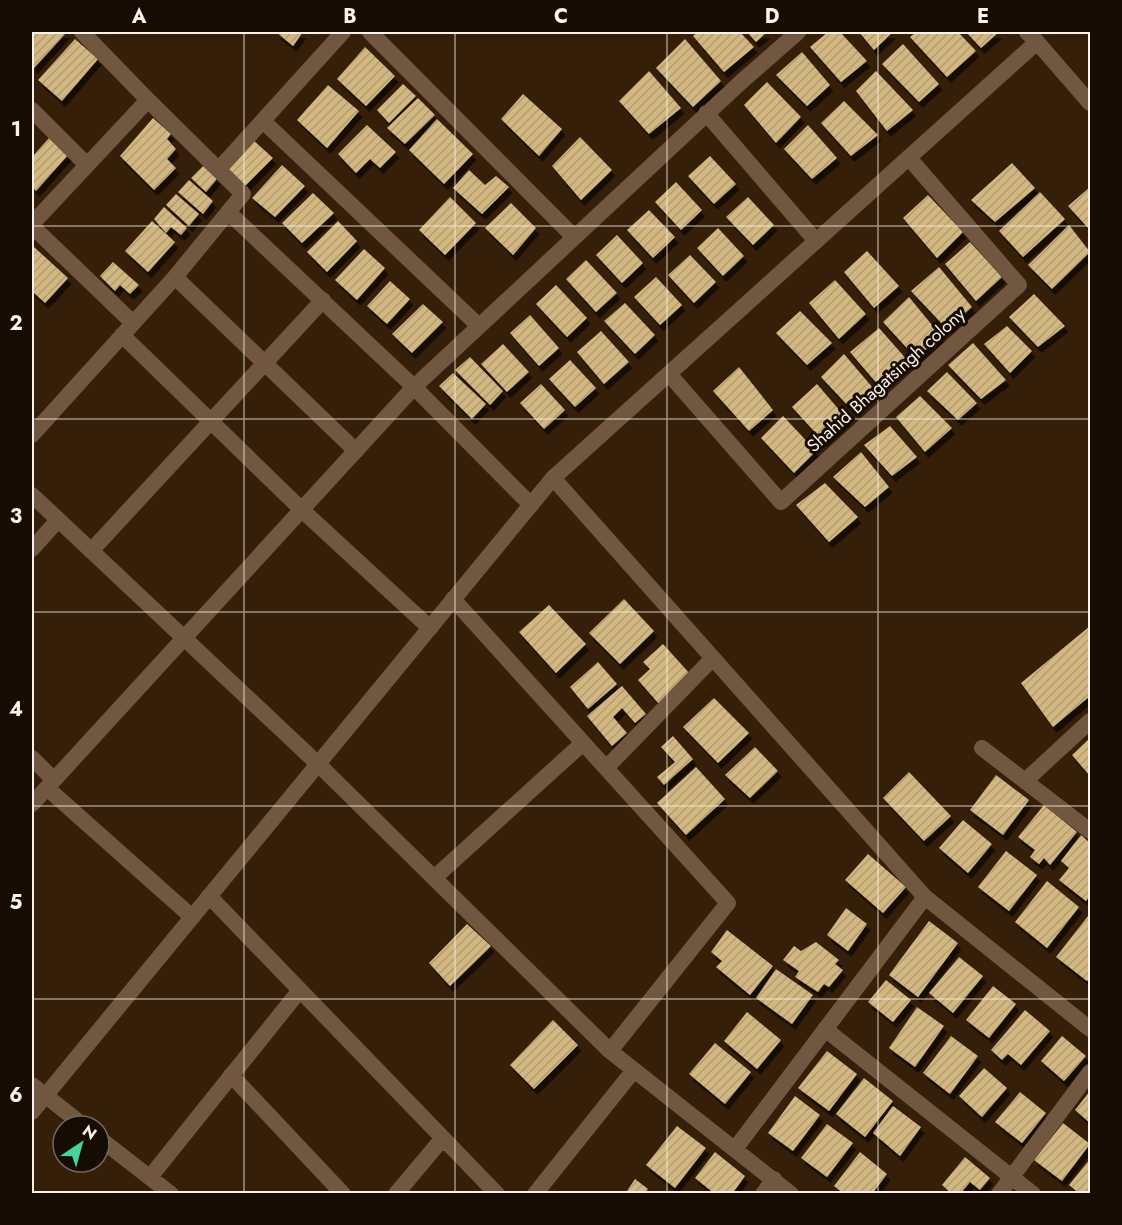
<svg xmlns="http://www.w3.org/2000/svg" width="1122" height="1225" font-family="Jost,sans-serif">
<style>
.building{fill:url(#building-hatch);filter:url(#shadow)}
.lines{fill:none;stroke-linecap:round;stroke-linejoin:round}
.minor{stroke:#715740;stroke-width:16}
.tertiary{stroke:#715740;stroke-width:16}
.grid{fill:none;stroke:#fef2e8;stroke-width:1.5;stroke-opacity:0.55}
.labels{text-anchor:middle;stroke-width:6;stroke-linejoin:round;paint-order:stroke}
.street-label{font-size:18px;fill:#fef2e8;stroke:#150c04}
.neatline{fill:none;stroke:#fef2e8;stroke-width:2}
.grid-label{font-size:20px;text-anchor:middle;font-weight:bold;fill:#fef2e8}
</style>
<defs>
<pattern id="building-hatch" width="6" height="6" patternUnits="userSpaceOnUse" patternTransform="scale(1.5)"><rect width="6" height="6" fill="#d3b781"/><path d="M-1 1l2-2M0 6l6-6M5 7l2-2" fill="none" stroke="#b19c72"/></pattern>
<filter id="shadow"><feDropShadow dx="3.5" dy="6" stdDeviation="0" flood-color="#0009"/></filter>
</defs>
<rect width="100%" height="100%" fill="#351f09"/>
<path class="building" d="M32,32h35l-33,36 -2,-2z
M276,32h27l-10,14z
M697,32h43l14,15 -30,25 -31,-36z
M747,32h20l-11,10z
M828,32h12l27,29 -26,21 -31,-35z
M859,32h34l-19,18z
M916,32h42l18,19 -29,26 -37,-40z
M966,32h33l-18,16z
M75,39l23,20 -36,42 -24,-21z
M685,39l36,42 -28,26 -37,-39z
M903,44l36,40 -20,18 -37,-38z
M365,47l30,29 -29,30 -29,-27z
M802,52l28,33 -23,21 -31,-31z
M649,71l32,37 -32,26 -30,-33z
M876,71l37,39 -26,21 -31,-40z
M767,82l34,35 -25,26 -32,-38z
M403,84l13,12 -27,27 -12,-13z
M328,85l31,26 -32,37 -30,-28z
M523,94l39,35 -23,27 -38,-37z
M418,98l17,17 -30,29 -18,-16z
M844,101l34,34 -27,21 -30,-33z
M153,118l18,16 -4,5 9,10 -9,10 9,9 -22,22 -34,-34z
M437,119l36,35 -29,30 -35,-34z
M367,125l29,27 -16,16 -10,-9 -14,14 -18,-19z
M808,125l29,33 -25,21 -28,-30z
M580,137l32,33 -31,30 -29,-34z
M49,138l19,17 -32,36 -4,-4v-30z
M252,139l21,19 -28,28 -20,-18z
M710,156l26,28 -22,20 -26,-28z
M1012,163l23,25 -40,34 -24,-22z
M282,165l23,21 -30,31 -23,-19z
M203,166l14,13 -11,13 -15,-14z
M469,170l16,15 11,-9 13,11 -27,27 -29,-26z
M189,180l24,21 -10,13 -25,-22z
M676,182l26,28 -21,20 -26,-28z
M1090,187v43l-22,-24z
M1040,192l25,27 -42,38 -24,-26z
M313,193l21,20 -32,30 -20,-20z
M176,194l23,20 -10,12 -23,-21z
M928,195l35,37 -26,26 -34,-40z
M450,197l26,26 -31,32 -26,-25z
M748,197l26,28 -21,20 -27,-28z
M511,203l25,25 -23,27 -28,-27z
M164,207l23,21 -6,7 -10,-8 -5,6 -12,-14z
M649,210l26,27 -22,21 -26,-28z
M152,221l23,21 -27,30 -23,-21z
M338,221l19,20 -30,31 -20,-20z
M1069,225l21,27 -38,37 -24,-24z
M718,228l26,28 -21,20 -26,-28z
M617,235l26,28 -21,20 -26,-28z
M970,242l32,35 -26,24 -31,-37z
M34,247l34,31 -23,25 -13,-12v-41z
M364,249l21,19 -28,32 -22,-20z
M867,251l32,35 -25,22 -30,-36z
M690,255l26,27 -22,21 -26,-28z
M586,260l31,33 -21,19 -30,-33z
M113,262l26,23 -9,9 -10,-9 -5,6 -15,-15z
M939,267l33,40 -25,22 -36,-38z
M656,277l26,28 -22,20 -26,-28z
M835,280l31,34 -27,25 -30,-36z
M390,281l20,18 -23,25 -20,-18z
M556,285l31,33 -20,19 -31,-33z
M1034,294l31,32 -27,21 -29,-30z
M909,297l32,39 -25,22 -33,-36z
M625,303l30,32 -20,19 -31,-33z
M423,304l20,18 -31,31 -20,-19z
M800,311l32,32 -25,22 -31,-32z
M530,315l29,33 -20,18 -29,-33z
M1007,326l25,25 -22,22 -26,-29z
M879,328l30,34 -29,25 -30,-35z
M601,331l28,31 -25,22 -27,-32z
M973,343l33,37 -25,19 -33,-34z
M503,344l26,28 -22,20 -26,-28z
M844,354l29,34 -21,22 -31,-33z
M470,357l33,34 -13,14 -35,-35z
M570,360l26,28 -21,19 -26,-28z
M739,367l34,43 -24,21 -36,-40z
M947,372l30,31 -19,17 -31,-29z
M453,373l33,31 -14,15 -33,-33z
M541,384l24,26 -21,19 -24,-26z
M817,384l30,35 -24,22 -31,-34z
M920,396l32,32 -27,24 -29,-35z
M783,416l33,35 -22,22 -33,-35z
M890,426l27,31 -25,19 -28,-31z
M861,452l28,35 -24,20 -32,-30z
M825,483l33,34 -29,25 -33,-37z
M624,599l30,32 -34,33 -31,-31z
M549,605l37,39 -30,29 -37,-41z
M1090,626v70l-37,31 -32,-44z
M663,644l28,31 -32,29 -21,-24 12,-11 -7,-7z
M598,662l19,22 -29,25 -18,-22z
M622,686l24,28 -11,9 -13,-15 -9,9 14,16 -15,13 -25,-30z
M714,698l35,35 -31,30 -35,-36z
M673,736l20,23 -29,26 -7,-8 18,-15 -14,-15z
M1090,738v38l-18,-21z
M755,747l23,24 -28,27 -25,-23z
M696,767l29,32 -39,36 -29,-32z
M909,772l42,44 -27,25 -41,-43z
M996,775l33,25 -26,35 -33,-25z
M1044,805l33,27 -27,33 -6,-7 -5,6 -9,-7 5,-7 -17,-13z
M963,820l29,24 -24,29 -29,-25z
M1081,835l9,8v52l-4,6 -27,-21 10,-12 -8,-7z
M1006,851l31,24 -28,36 -31,-24z
M868,854l38,33 -23,26 -38,-33z
M1047,881l32,26 -32,41 -32,-26z
M846,908l21,16 -19,27 -21,-16z
M1088,916l2,2v60l-3,3 -31,-24z
M929,921l29,22 -40,54 -29,-22z
M467,924l24,22 -41,40 -21,-23z
M727,930l46,36 -23,29 -34,-28 6,-6 -11,-9z
M816,942l23,18 -4,4 8,6 -14,17 -5,-3 -6,8 -23,-15 4,-6 -16,-11 11,-14 7,5z
M959,957l24,19 -30,37 -24,-20z
M776,969l37,26 -21,29 -36,-26z
M886,980l25,20 -18,22 -25,-20z
M993,986l23,18 -27,34 -23,-18z
M917,1007l27,19 -29,41 -26,-19z
M1025,1010l25,21 -29,34 -13,-11 -6,6 -11,-10z
M747,1012l34,28 -24,29 -33,-28z
M553,1020l25,25 -44,44 -24,-24z
M951,1036l27,20 -28,38 -27,-21z
M1062,1036l24,20 -22,25 -23,-20z
M715,1043l36,29 -26,32 -36,-30z
M827,1051l30,23 -28,37 -31,-23z
M984,1068l23,20 -25,29 -23,-21z
M864,1078l29,23 -28,36 -29,-23z
M1090,1091v32l-15,-13z
M1020,1092l26,21 -24,30 -27,-21z
M795,1096l25,19 -27,36 -25,-18z
M893,1106l28,21 -21,29 -27,-23z
M1063,1123l27,21 -28,37 -28,-21z
M827,1124l26,19 -26,34 -26,-19z
M677,1126l29,22 -31,40 -29,-23z
M715,1152l30,24 -13,18h-17l-20,-16z
M860,1152l27,22 -15,20h-28l-10,-8z
M965,1157l25,21 -10,12 -10,-8 -10,12h-8l-10,-9z
M1090,1159v35h-10l-11,-9z
M635,1179l13,10 -3,5h-20z"/>
<g class="lines">
<path class="minor" d="M370,32l204,205
M1027,32l10,10
M32,110l55,55
M706,113l110,128
M263,121l216,205
M219,169l124,-137
M228,212l186,175 117,118
M32,224l116,-124 -66,-68
M32,226l101,97
M175,277l181,174
M122,335l180,175 128,118
M669,374l112,128 238,-217 -110,-127
M32,435l143,-158 68,-83 -95,-94
M553,478l372,419 165,132
M32,495l286,269 292,287 181,143
M32,549l26,-29
M91,551l232,-251
M453,599l275,304 -118,148
M982,748l108,83
M32,758l22,22
M606,768l107,-110
M1025,781l65,-60
M47,788l145,129
M32,804l382,-417 326,-304 58,-51
M434,878l149,-135
M209,896l288,298
M825,1029l208,165
M231,1075l112,119
M32,1085l52,41
M99,1138l72,56
M735,1149l190,-252
M150,1177l150,-187
M396,1194l47,-56
M535,1194l99,-124
M763,1194l11,-15
M999,1194l91,-122"/>
<path class="tertiary" d="M32,1112l521,-634 484,-436 53,61"/>
</g>
<path class="grid" d="M244,32v1162M455,32v1162M667,32v1162M878,32v1162M32,226h1058M32,419h1058M32,612h1058M32,806h1058M32,999h1058"/>
<g class="labels">
<g class="street-label">
<text transform="translate(886 380) rotate(-42)" y="6">Shahid Bhagatsingh colony</text>
</g>
</g>
<rect width="1122" height="1225" fill="none" stroke="#150c04" stroke-width="66"/>
<g transform="translate(81 1144) rotate(36)"><circle r="28" fill="#150c04" stroke="#72685f" stroke-width="1.5"/>
<path d="M0-4.5L10 22L0 15L-10 22Z" fill="#46d49e"/>
<text y="-9" font-size="16" font-weight="bold" text-anchor="middle" fill="#fef2e8">N</text>
</g>
<rect x="33" y="33" width="1056" height="1159" class="neatline"/>
<g class="grid-label">
<text x="139" y="23">A</text>
<text x="350" y="23">B</text>
<text x="561" y="23">C</text>
<text x="772" y="23">D</text>
<text x="983" y="23">E</text>
<text x="16" y="136">1</text>
<text x="16" y="330">2</text>
<text x="16" y="523">3</text>
<text x="16" y="716">4</text>
<text x="16" y="909">5</text>
<text x="16" y="1102">6</text>
</g>
</svg>
